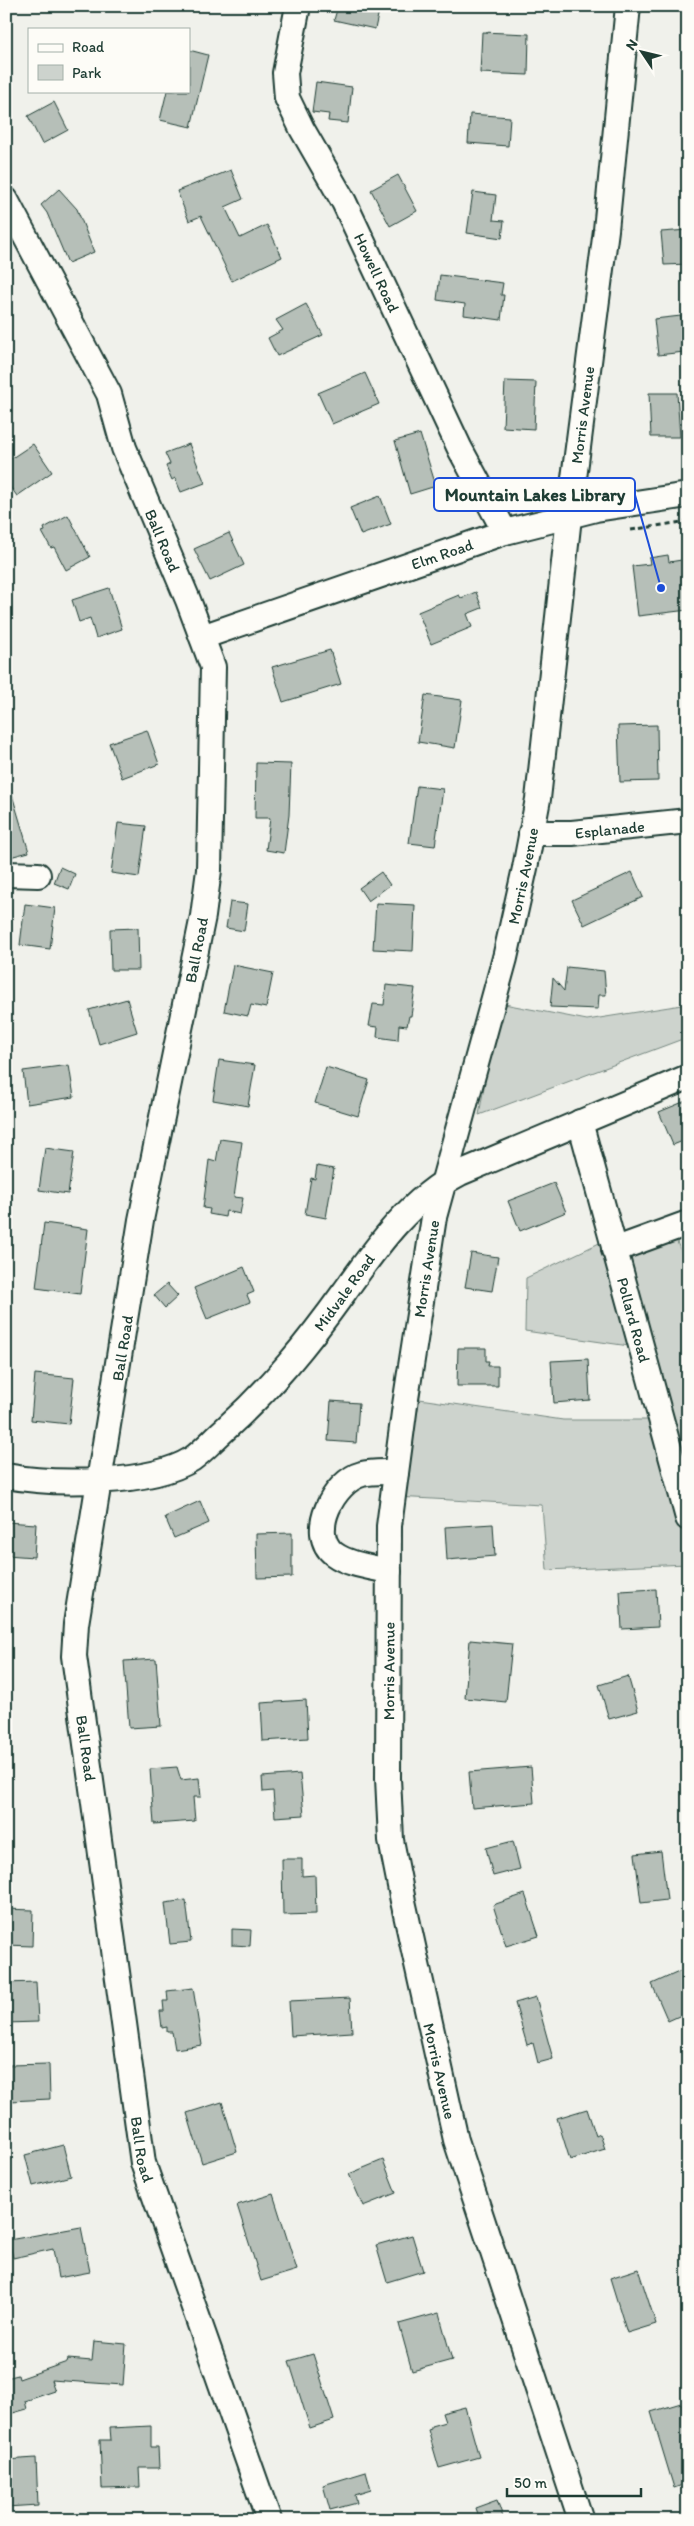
<svg xmlns="http://www.w3.org/2000/svg" width="694" height="2526" font-family="Itim,sans-serif">
<style>
.green{fill:#cdd3cd;stroke:#768880}
.building{fill:#b6bfb8;stroke:#1f3d34}
.lines{fill:none;stroke-linecap:round;stroke-linejoin:round}
.minor-casing{stroke:#1f3d34;stroke-width:28}
.path{stroke:#1f3d34;stroke-width:3;stroke-dasharray:5 4;stroke-linecap:butt}
.minor{stroke:#fdfcf7;stroke-width:24}
.labels{text-anchor:middle;stroke-width:4;stroke-linejoin:round;paint-order:stroke}
.street-label{font-size:16px;fill:#1f3d34;stroke:#fdfcf7}
.leader{fill:none;stroke:#1d4ed8;stroke-width:2}
.callout-dot{fill:#1d4ed8;stroke:#fdfcf7;stroke-width:2}
.callout{fill:#fdfcf7;stroke:#1d4ed8;stroke-width:2}
.callout-label{font-size:18px;text-anchor:middle;font-weight:bold;fill:#1f3d34}
</style>
<rect width="100%" height="100%" fill="#f0f1eb"/>
<filter id="ink" filterUnits="userSpaceOnUse"><feTurbulence type="fractalNoise" baseFrequency=".02" numOctaves="2"/><feDisplacementMap in="SourceGraphic" scale="10" xChannelSelector="R" yChannelSelector="G"/><feConvolveMatrix kernelMatrix="1 2 1 2 8 2 1 2 1" color-interpolation-filters="sRGB"/></filter>
<g filter="url(#ink)">
<path class="green" d="M499,1003l88,17 101,-16v33l-209,78z
M616,1235l59,2 13,32v295l-141,6 -5,-65 -146,-8 10,-100 157,23h101l-21,-72 -118,-17 1,-53z"/>
<path class="building" d="M338,6h42l-5,23 -41,-9z
M482,32l47,2 -1,41 -48,-2z
M189,50l19,5 -17,72 -31,-7 7,-29h22z
M316,82l36,5 -4,36 -20,-2 1,-7 -17,-2z
M54,102l14,28 -26,14 -14,-28z
M470,114l40,3 -2,29 -40,-3z
M231,170l12,29 -18,8 15,31 27,-13 15,32 -50,24 -31,-65 -12,5 -12,-30z
M398,175l19,36 -27,15 -19,-36z
M59,189l18,20 17,43 -26,11 -21,-50 -6,-8z
M473,192l23,3 -3,25 11,1 -2,17 -35,-5z
M688,230v34l-24,1 -3,-33z
M440,275l63,8 -2,12h3l-3,25 -37,-5 1,-11 -28,-4z
M306,304l17,31 -46,21 -9,-18 15,-8 -7,-10z
M681,316l3,36 -26,3 -4,-36z
M365,373l14,31 -47,20 -14,-31z
M505,381l31,1 -2,47 -31,-2z
M649,393h28l3,44h-29z
M420,434l16,52 -26,8 -15,-53z
M33,444l19,28 -35,24 -11,-15v-19z
M189,444l16,39 -24,9 -6,-14 -3,2 -6,-14 4,-2 -5,-11z
M380,496l11,28 -30,11 -11,-27z
M68,515l22,42 -24,13 -12,-23 -3,1 -9,-16 3,-1 -1,-3z
M229,533l15,32 -34,16 -16,-32z
M668,555l1,7 19,-3v51l-50,6 -6,-50 18,-2 -1,-6z
M109,588l13,41 -26,9 -6,-20 -11,4 -7,-22z
M476,592l6,16 -15,6 5,13 -41,17 -13,-32 41,-17 2,3z
M330,650l11,34 -58,18 -11,-35z
M425,695l37,5 -7,48 -37,-6z
M657,725l1,56 -38,1 -2,-56z
M147,730l12,34 -37,14 -13,-35z
M256,763l35,1 -2,51 -5,38 -18,-3 4,-32h-15z
M417,786l26,3 -8,57 -26,-3z
M10,788l19,64 -23,6v-69z
M118,823l28,3 -7,51 -28,-4z
M60,867l15,7 -6,15 -15,-6z
M381,872l9,13 -22,16 -9,-13z
M632,872l11,25 -59,28 -12,-25z
M230,902l18,2 -4,27 -18,-3z
M376,903l39,2 -2,46 -40,-2z
M25,904l30,4 -5,41 -30,-4z
M138,928l1,42h-28l-1,-41z
M233,965l40,8 -7,35 -15,-3 -3,11 -24,-5z
M567,967l37,4 2,24h-7l-1,14 -48,-2 3,-29 11,13z
M386,985l29,3 -4,28h-2l-2,10 -8,-1 -1,15 -21,-3 1,-10 -9,-1 4,-22 11,1z
M127,999l10,33 -38,12 -10,-34z
M219,1060l36,5 -7,41 -35,-6z
M69,1065l5,32 -47,7 -4,-33z
M326,1067l43,13 -11,36 -43,-13z
M688,1100v39l-15,6 -14,-33z
M220,1139l22,3 -8,55 9,1 -3,16 -14,-3 -1,6 -16,-3 1,-5 -7,-1 6,-48 7,2z
M45,1148l29,4 -6,42 -29,-4z
M317,1166l17,3 -8,49 -21,-4 6,-36 4,1z
M554,1183l12,29 -46,19 -12,-30z
M44,1223l44,6 -8,65 -44,-6z
M471,1253l27,4 -6,34 -27,-4z
M244,1267l10,25 -7,3 3,7 -43,17 -13,-31z
M167,1284l11,12 -13,12 -11,-13z
M458,1348h28v13h3l-1,5h10v20h-41z
M588,1359l2,41 -36,3 -3,-42z
M35,1374l39,4 -5,46 -38,-4z
M331,1401l28,2 -3,40 -28,-2z
M200,1501l9,22 -35,15 -9,-21z
M6,1522l30,2 -2,33 -28,-2z
M493,1524l2,32 -48,4 -2,-33z
M292,1533v44l-35,1 -1,-44z
M656,1589l2,38 -36,2 -2,-38z
M470,1640l42,4 -6,58 -41,-4z
M156,1659l5,67 -32,2 -5,-67z
M628,1676l10,35 -29,8 -10,-34z
M306,1700l2,38 -45,3 -2,-38z
M177,1767l4,13 18,-2 2,19h-8l2,24 -41,3 -4,-55z
M531,1767l3,36 -62,5 -3,-36z
M300,1774l4,41 -29,2 -2,-26 -10,1 -1,-15z
M513,1841l7,28 -27,7 -7,-28z
M661,1851l6,49 -26,3 -6,-49z
M282,1859h20v17l13,-1 1,39 -33,1z
M525,1894l14,42 -33,10 -13,-41z
M186,1900l5,42 -21,2 -5,-41z
M6,1909l27,1 -1,36 -26,-1z
M232,1929l19,1 -1,16 -18,-1z
M681,1971l7,15v26l-20,9 -16,-37z
M36,1982l2,40 -32,1v-40z
M193,1988l9,57 -27,4 -3,-17h-5v-5l-5,1 -2,-17h4l-1,-10h5l-1,-10z
M536,1997l17,62 -15,4 -5,-20 -6,2 -12,-42z
M350,1998l2,34 -61,4 -2,-35z
M49,2064l1,35 -40,2 -1,-36z
M222,2102l15,50 -35,11 -15,-50z
M587,2109l9,27 4,-2 5,15 -35,11 -13,-42z
M63,2145l8,31 -38,10 -8,-31z
M383,2160l13,33 -33,13 -14,-32z
M273,2194l24,76 -36,11 -24,-76z
M81,2227l9,45 -32,6 -5,-29 -40,9 -4,-18z
M412,2235l11,36 -36,11 -11,-37z
M638,2269l18,55 -29,9 -17,-55z
M439,2313l13,47 -40,11 -13,-47z
M94,2341l32,3 -3,41 -72,-5 4,11 -30,10 2,8 -21,6v-37l12,-3 1,4 48,-17 1,-3 24,2z
M313,2354l21,66 -24,8 -21,-67z
M681,2403l7,22v58l-14,5 -23,-76z
M465,2407l14,50 -40,11 -11,-38 3,-1v-3l14,-4 -3,-9z
M151,2426v21h7l1,21h-20l1,19 -38,1 -2,-48h11l-1,-12z
M36,2458l2,47 -32,2v-47z
M366,2472l5,18 -16,5 2,8 -27,7 -7,-25z
M497,2500l7,20h-25l-4,-12z"/>
<g class="lines">
<defs>
<g id="minor">
<path id="s1" d="M298,6l-13,67 2,25 15,31 42,73 116,247 45,83"/>
<path id="s2" d="M6,200l103,194 15,54 64,152 25,67 -4,203 -6,46 -62,304 -65,404 -2,32 69,507 126,357"/>
<path id="s3" d="M202,637l303,-105 91,-23 92,-14"/>
<path id="s4" d="M531,833h41l116,-12"/>
<path d="M6,874l32,1"/>
<path id="s5" d="M580,1122l108,396"/>
<path d="M614,1250l74,-27"/>
<path id="s6" d="M6,1476c48,9 145,9 186,-17 11,-8 21,-19 31,-28 49,-44 84,-87 122,-140 32,-45 65,-92 115,-118l228,-96"/>
<path d="M389,1571c-17,-4 -40,-6 -55,-17 -27,-21 0,-73 28,-80 10,-3 23,-2 34,-2"/>
<path id="s7" d="M581,2520l-125,-380 -53,-239 -12,-61 -3,-62 1,-252 16,-121 29,-188 71,-259 20,-90 13,-69 31,-282 37,-287 22,-224"/>
</g>
</defs>
<use href="#minor" class="minor-casing"/>
<path class="path" d="M631,530l57,-9"/>
<use href="#minor" class="minor"/>
</g>
</g>
<g class="labels">
<g class="street-label">
<text dy="6" stroke="none"><textPath href="#s1" startOffset="290">Howell Road</textPath></text>
<text dy="6" stroke="none"><textPath href="#s7" startOffset="2151">Morris Avenue</textPath></text>
<text dy="6" stroke="none"><textPath href="#s2" startOffset="376">Ball Road</textPath></text>
<text dy="6" stroke="none"><textPath href="#s3" startOffset="254">Elm Road</textPath></text>
<text dy="6" stroke="none"><textPath href="#s4" startOffset="79">Esplanade</textPath></text>
<text dy="6" stroke="none"><textPath href="#s7" startOffset="1686">Morris Avenue</textPath></text>
<text transform="translate(196 950) rotate(-79)" y="6">Ball Road</text>
<text dy="6" stroke="none"><textPath href="#s7" startOffset="1281">Morris Avenue</textPath></text>
<text dy="6" stroke="none"><textPath href="#s6" startOffset="416">Midvale Road</textPath></text>
<text dy="6" stroke="none"><textPath href="#s5" startOffset="205">Pollard Road</textPath></text>
<text transform="translate(122 1348) rotate(-81)" y="6">Ball Road</text>
<text dy="6" stroke="none"><textPath href="#s7" startOffset="876">Morris Avenue</textPath></text>
<text dy="6" stroke="none"><textPath href="#s2" startOffset="1606">Ball Road</textPath></text>
<text transform="translate(440 2071) rotate(77)" y="6">Morris Avenue</text>
<text dy="6" stroke="none"><textPath href="#s2" startOffset="2011">Ball Road</textPath></text>
</g>
</g>
<path class="leader" d="M661 588L635 495"/>
<circle class="callout-dot" cx="661" cy="588" r="5"/>
<rect class="callout" x="434" y="478" width="201" height="33" rx="5"/>
<g class="callout-label">
<text x="535" y="501">Mountain Lakes Library</text>
</g>
<rect width="694" height="2526" fill="none" stroke="#fdfcf7" stroke-width="25"/>
<rect x="12" y="12" width="669" height="2501" fill="none" stroke="#1f3d34" stroke-width="2" filter="url(#ink)"/>
<rect x="28" y="28" width="162" height="65" fill="#fdfcf7" stroke="#a4b0a9"/>
<rect x="38" y="44" width="25" height="8" fill="#fdfcf7" stroke="#a4b0a9"/>
<text x="72" y="52" font-size="15" fill="#1f3d34">Road</text>
<rect x="38" y="65" width="25" height="15" fill="#cdd3cd" stroke="#a4b0a9"/>
<text x="72" y="78" font-size="15" fill="#1f3d34">Park</text>
<g transform="translate(642 52) rotate(305)" stroke="#fdfcf7" stroke-width="4" paint-order="stroke">
<path d="M0-4L9 19L0 12L-9 19Z" fill="#1f3d34"/>
<text y="-8" font-size="14" font-weight="bold" text-anchor="middle" fill="#1f3d34">N</text>
</g>
<path d="M507 2488v8h134v-8" fill="none" stroke="#1f3d34" stroke-width="2.5"/>
<text x="514" y="2488" font-size="15" fill="#1f3d34" stroke="#fdfcf7" stroke-width="4" paint-order="stroke">50 m</text>
</svg>
